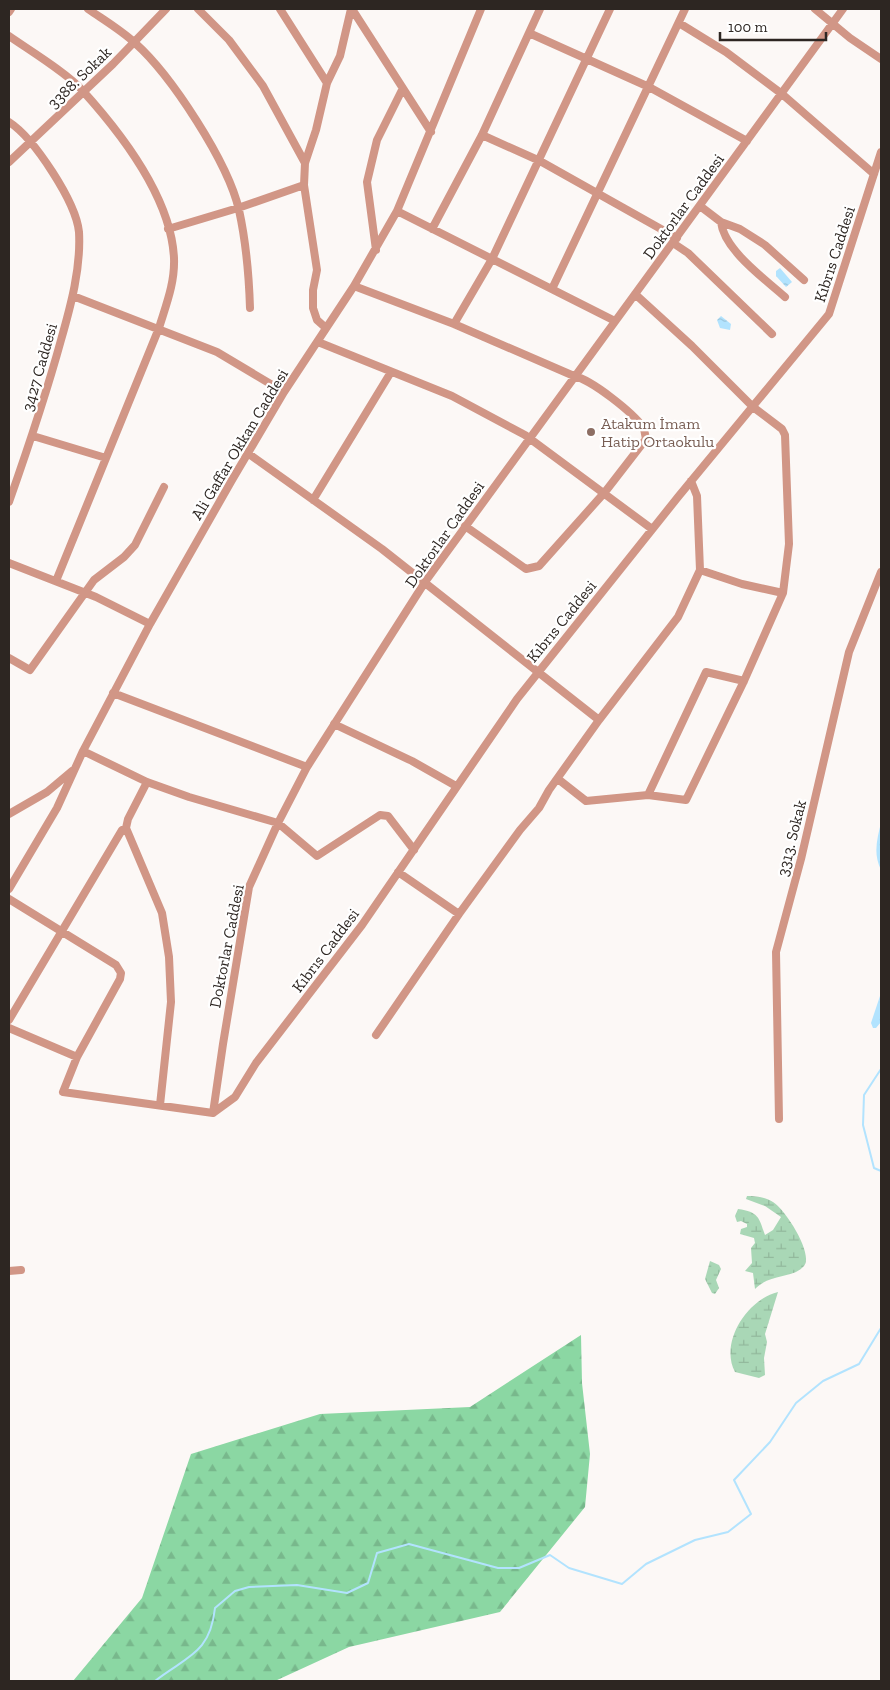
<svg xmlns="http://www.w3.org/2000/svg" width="890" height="1690" font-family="'Zilla Slab',serif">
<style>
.forest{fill:url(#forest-firs)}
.wetland{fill:url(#wetland-marsh)}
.water{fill:url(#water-ripples)}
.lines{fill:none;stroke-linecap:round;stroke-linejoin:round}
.stream{stroke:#b2e3fe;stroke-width:2}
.minor{stroke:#d19686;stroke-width:8}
.education-dot{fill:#8d6e63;stroke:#fff;stroke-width:2}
.labels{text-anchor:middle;stroke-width:4.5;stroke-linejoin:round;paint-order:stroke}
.street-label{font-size:16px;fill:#2d2622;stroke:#fff}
.education-label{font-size:16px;fill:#785e54;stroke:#fff;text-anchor:start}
</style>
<defs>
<pattern id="forest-firs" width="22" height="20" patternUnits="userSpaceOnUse" patternTransform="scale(1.25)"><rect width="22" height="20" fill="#8bd7a3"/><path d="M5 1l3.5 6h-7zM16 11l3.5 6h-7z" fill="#78b88c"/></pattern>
<pattern id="wetland-marsh" width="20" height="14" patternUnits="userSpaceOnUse" patternTransform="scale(1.25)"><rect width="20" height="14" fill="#a9d7b6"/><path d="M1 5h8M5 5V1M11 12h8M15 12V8" fill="none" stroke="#92b89c"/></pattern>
<pattern id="water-ripples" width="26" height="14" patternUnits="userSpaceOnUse" patternTransform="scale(1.25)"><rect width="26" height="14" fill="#b2e3fe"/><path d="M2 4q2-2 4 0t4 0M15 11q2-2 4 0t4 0" fill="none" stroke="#99c3d9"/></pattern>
</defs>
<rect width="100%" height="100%" fill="#fcf8f6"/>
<path class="forest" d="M581,1335l1,48 8,71 -5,53 -85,105 -151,35 -74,34h-202l69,-83 49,-144 129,-40 150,-7z"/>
<path class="wetland" d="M747,1196c9,0 18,1 26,6 12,7 41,52 31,64 -11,13 -34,7 -49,23l-2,-16 -8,-2 7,-8 -1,-15 4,-5 -1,-5 -14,-4 1,-5 6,-2v-3l-6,-3 -4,1 -2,-6 3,-7c22,3 21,10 27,26l8,-5 8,-13 -16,-11 -19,-7z
M710,1261l9,4 2,4 -5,11 3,8 -4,6 -3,-1 -7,-14z
M778,1292l-13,42 2,8 -3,16 1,17 -6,3 -24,-6c-16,-30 13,-73 43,-80z"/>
<path class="water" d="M780,268l12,14 -6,5 -10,-11v-5z
M721,316l10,8 -1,6 -10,-2 -3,-8z
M881,823v47c-8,-16 -4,-31 0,-47z
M881,993v29l-5,6h-3l-2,-5z"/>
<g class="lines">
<path class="stream" d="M881,1069l-17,26 -1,30 11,43 7,3
M155,1681c32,-25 55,-27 60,-73l20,-17 14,-4 48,-2 50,8 21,-10 9,-30 32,-9 89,24h21l31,-13 19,13 53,16 24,-20 49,-24 33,-8 23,-18 -17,-34 36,-38 26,-39 27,-22 36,-17 22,-36"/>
<path class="minor" d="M88,9c16,11 33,21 47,34 36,32 93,119 104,167 7,32 10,66 11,98
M198,9l31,31 34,46 42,77
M280,9l47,74
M352,9l79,123
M815,9l35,29 31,21
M843,9l-418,573 -118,185 -29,56 -29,64 -26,157 -10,69 22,-16 21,-34 106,-138 155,-226 161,-202 151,-183 52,-162
M9,12l2,-3
M679,23l47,29 56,42 92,80
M529,33l120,54 98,54
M9,36c20,14 58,37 73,54 39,43 89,108 92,168 1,25 -8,47 -15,70l-103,253
M9,122c25,16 67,80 70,110 2,36 -8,73 -18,108 -15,55 -33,108 -52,162
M482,135l58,26 137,77
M9,162l104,-98 53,-55
M700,206l21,16 19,7 25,16 39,35
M397,211l218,110
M721,222c3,28 44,57 64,75
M168,229l70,-21 66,-23
M432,229l50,-94 58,-126
M673,243l15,10 84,81
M376,250l-9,-68 10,-42 25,-50
M354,286l100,38 120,52c18,4 58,36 69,51 2,4 2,8 3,12l-41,53 -66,74 -13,3 -61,-43
M552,289l133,-280
M73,296l144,56 67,40
M454,324l38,-65 118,-250
M326,328l-9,-8 -4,-12v-18l4,-20 -13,-85 1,-22 11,-33 11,-47 13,-27 11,-47
M318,342l134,54 73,39 127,94
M33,436l73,22
M249,454l133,95 217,171
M313,500l78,-128
M9,563l87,34 54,27
M700,570l42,14 41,9
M9,658l21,12 64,-90 30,-23 11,-12 29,-58
M113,693l194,74
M334,724l78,37 44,25
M83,751l64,31 42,15 89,26 39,33 63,-41 8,1 26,34
M558,779l28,22 62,-6 38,5 58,-119 39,-88 6,-49 -4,-109 -3,-6 -29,-22 -61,-61 -57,-52
M147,782l-19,37 -2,9 36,85 7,44 2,45 -11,103
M648,795l58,-123 38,9
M9,814l38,-22 25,-21
M398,872l61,42
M9,889l48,-81 26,-57 67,-127 82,-144 52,-88 70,-106 43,-75 84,-202
M9,899l107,66 5,8 -1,6 -43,78 -14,35 150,21
M9,1020l113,-190 4,-2
M9,1028l68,29
M376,1035l83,-121 61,-84 19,-22 10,-18 50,-70 79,-103 22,-47 -3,-74 -6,-15
M779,1119l-3,-167 25,-93 48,-207 32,-80
M9,1271l12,-1"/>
</g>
<circle class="education-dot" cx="591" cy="432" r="5"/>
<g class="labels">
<g class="street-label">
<text transform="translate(79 77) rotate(-44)" y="6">3388. Sokak</text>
<text transform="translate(683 206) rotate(-54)" y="6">Doktorlar Caddesi</text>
<text transform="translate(834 254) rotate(-72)" y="6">Kıbrıs Caddesi</text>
<text transform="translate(39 367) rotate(-74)" y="6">3427 Caddesi</text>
<text transform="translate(239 444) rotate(-59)" y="6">Ali Gaffar Okkan Caddesi</text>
<text transform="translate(444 534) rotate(-55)" y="6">Doktorlar Caddesi</text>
<text transform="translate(561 621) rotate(-51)" y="6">Kıbrıs Caddesi</text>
<text transform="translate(791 838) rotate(-76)" y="6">3313. Sokak</text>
<text transform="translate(226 946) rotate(-79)" y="6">Doktorlar Caddesi</text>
<text transform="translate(325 950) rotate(-53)" y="6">Kıbrıs Caddesi</text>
</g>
<g class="education-label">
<text x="601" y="429">Atakum İmam<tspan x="601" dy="18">Hatip Ortaokulu</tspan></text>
</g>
</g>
<rect width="890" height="1690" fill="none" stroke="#2d2622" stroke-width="20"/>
<path d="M720 32v8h106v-8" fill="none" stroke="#2d2622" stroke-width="2.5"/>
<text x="728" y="32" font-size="15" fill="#2d2622" stroke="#ffffff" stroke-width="4" paint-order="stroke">100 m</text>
</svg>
